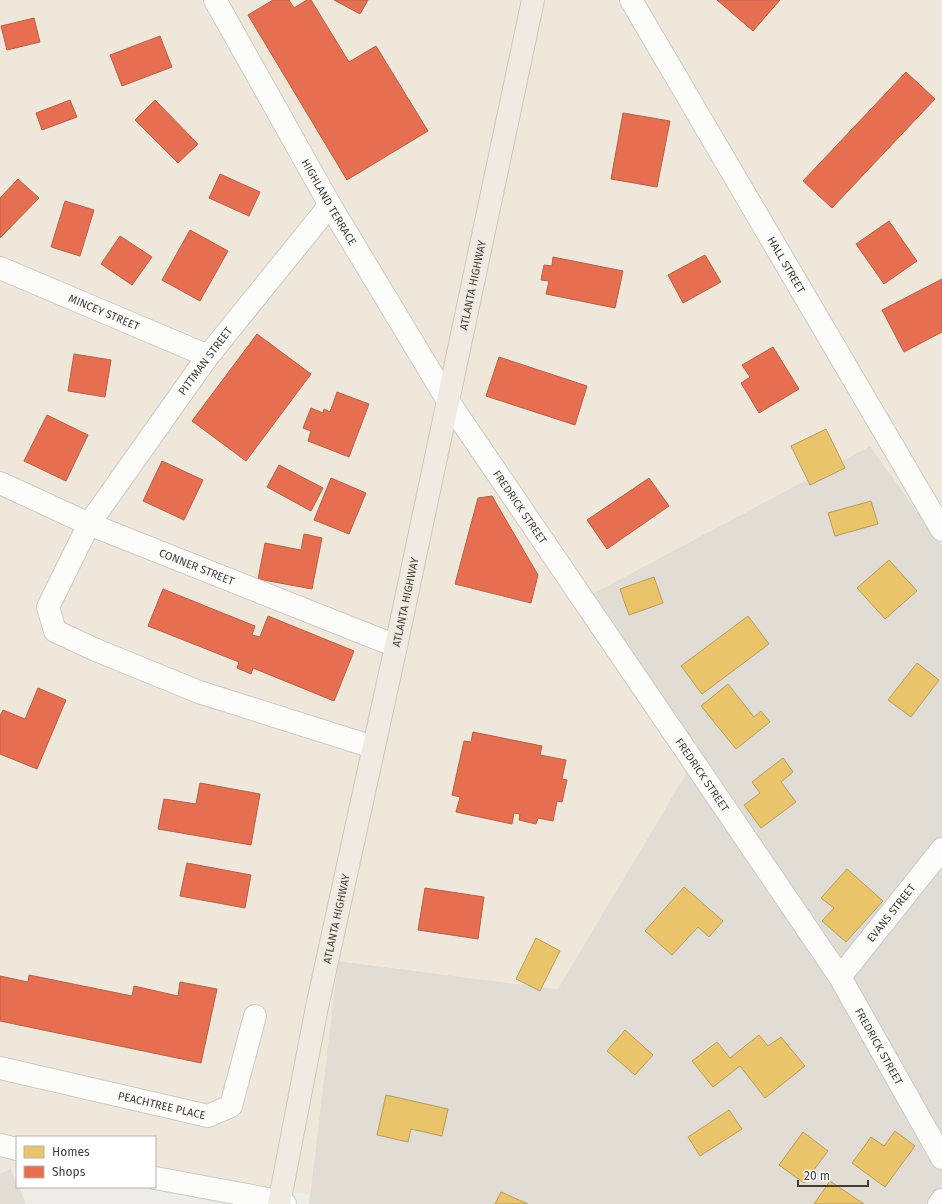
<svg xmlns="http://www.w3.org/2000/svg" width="942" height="1204" font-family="'Fira Sans',sans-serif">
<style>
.residential{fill:#e1ddd4}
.commercial{fill:#efe8da}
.homes{fill:#e9c46a;stroke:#b79c5a}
.shops{fill:#e76f51;stroke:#b56049}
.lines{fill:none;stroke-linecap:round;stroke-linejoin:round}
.minor-casing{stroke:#cbc9c5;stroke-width:24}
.major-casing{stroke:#cec7b6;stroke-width:24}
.minor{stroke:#fcfcfb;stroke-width:22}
.major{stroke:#efebe3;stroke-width:22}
.labels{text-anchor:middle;stroke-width:4;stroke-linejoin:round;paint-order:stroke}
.street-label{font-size:11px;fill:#413d35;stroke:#fff}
</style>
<rect width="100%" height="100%" fill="#edece7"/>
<path class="residential" d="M870,446l72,100v658h-633l29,-243 220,28 19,-387z
M11,1168l6,19h2l7,17h-26v-30z"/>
<path class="commercial" d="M0,0h942v546l-72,-100 -293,156 112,167 -131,220 -220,-28 -28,233 -155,-13v-44h-138v31h-6l-11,6z"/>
<path class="homes" d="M826,429l19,39 -35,17 -19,-39z
M871,501l7,23 -43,12 -7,-23z
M889,560l28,31 -32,28 -28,-31z
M654,577l9,26 -34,12 -9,-26z
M748,616l21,28 -67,50 -21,-28z
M917,663l22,17 -28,37 -23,-17z
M728,684l26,33 7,-6 9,11 -34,27 -35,-43z
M783,758l10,14 -12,10 15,20 -35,26 -17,-23 16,-12 -8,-11z
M847,869l36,32 -37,41 -24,-21 12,-13 -13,-10z
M684,887l39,34 -14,16 -11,-10 -26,28 -27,-24z
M536,938l24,13 -20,40 -24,-12z
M625,1030l28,25 -18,20 -28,-24z
M759,1035l9,11 13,-9 24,29 -40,32 -25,-32 -27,21 -21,-26 25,-19 13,16z
M386,1095l62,14 -6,27 -31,-7 -3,13 -31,-7z
M729,1110l13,19 -42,27 -12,-19z
M895,1131l20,15 -30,41 -33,-24 19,-26 13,9z
M803,1132l25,19 -24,32 -25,-18z
M830,1181l34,23h-50z
M501,1192l27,12h-33z"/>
<path class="shops" d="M273,0h16l5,8 13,-8h4l38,62 27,-16 52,85 -81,49 -99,-165z
M334,0h34l-8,14z
M717,0h63l-27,31z
M34,18l6,24 -33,8 -6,-24z
M160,36l12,31 -50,19 -12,-31z
M906,72l29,27 -103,109 -29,-27z
M70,100l7,17 -35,13 -6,-17z
M155,100l43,44 -20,19 -43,-43z
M623,113l47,8 -13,66 -46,-8z
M220,174l40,18 -11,24 -40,-18z
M18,179l21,19 -39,40v-40z
M65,201l29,9 -14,46 -29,-9z
M889,221l28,40 -33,23 -28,-40z
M190,230l38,21 -28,50 -38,-21z
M120,236l32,21 -20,28 -31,-21z
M705,255l16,27 -38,21 -15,-28z
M553,257l70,14 -8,37 -69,-14 3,-13 -8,-1 3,-15 8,1z
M942,279v53l-38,20 -22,-42z
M257,334l54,40 -65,87 -54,-40z
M773,347l26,42 -40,24 -18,-30 9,-6 -8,-12z
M74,354l37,6 -6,37 -37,-6z
M499,357l88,29 -12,39 -89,-29z
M337,392l32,12 -20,53 -41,-16 3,-10 -8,-3 8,-20 12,5 1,-4 6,3z
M47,415l41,20 -22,46 -42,-20z
M162,461l41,19 -19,40 -41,-19z
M279,465l44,23 -12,23 -44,-24z
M331,478l35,15 -17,41 -35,-14z
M649,478l20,28 -62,43 -20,-29z
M492,496l46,79 -7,28 -76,-19 23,-86z
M304,534l18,4 -10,51 -54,-10 7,-36 36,7z
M163,589l92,37 -3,9 8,2 8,-21 86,35 -20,50 -81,-33 -2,6 -14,-6 2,-6 -91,-36z
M38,688l28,12 -29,69 -37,-15v-38l3,-6 22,9z
M473,732l69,14 -2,9 26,5 -4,19 5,1 -5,22 -5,-1 -4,20 -15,-3 -2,6 -17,-4 1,-6 -6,-1 -2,11 -56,-12 4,-15 -8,-2 12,-54 7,1z
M200,783l60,11 -9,51 -93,-16 6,-30 32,5z
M187,863l64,12 -6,33 -65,-12z
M425,888l59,9 -6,42 -60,-9z
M29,975l103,21 2,-10 44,10 2,-14 37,7 -16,74 -201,-42v-45l28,6z"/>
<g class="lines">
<defs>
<g id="minor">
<path id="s1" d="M215,0l115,205 118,196 392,576 102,181"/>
<path id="s2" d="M631,0l311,530"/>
<path d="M330,205l-122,151 -119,168 -41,83 7,24 41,19 103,42 174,55"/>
<path id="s3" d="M0,268l208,88"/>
<path id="s4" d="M0,483l89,41 307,122"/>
<path id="s5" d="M840,977l102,-128"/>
<path id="s6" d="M0,1068l208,48 23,-10 24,-90"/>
<path d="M0,1145l17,4"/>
<path d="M155,1178l124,23 6,3"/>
<path d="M939,1204l3,-4"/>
</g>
<g id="major">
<path id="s7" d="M279,1204l38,-197 79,-361 137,-646"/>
</g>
</defs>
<use href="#minor" class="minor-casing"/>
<use href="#major" class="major-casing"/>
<use href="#minor" class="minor"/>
<use href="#major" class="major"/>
</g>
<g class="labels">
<g class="street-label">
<text dy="4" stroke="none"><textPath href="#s1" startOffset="232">HIGHLAND TERRACE</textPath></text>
<text dy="4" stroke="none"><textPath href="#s2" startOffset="307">HALL STREET</textPath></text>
<text dy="4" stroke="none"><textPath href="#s7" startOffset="939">ATLANTA HIGHWAY</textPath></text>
<text dy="4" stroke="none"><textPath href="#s3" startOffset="113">MINCEY STREET</textPath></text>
<text transform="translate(205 361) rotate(-53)" y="4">PITTMAN STREET</text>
<text dy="4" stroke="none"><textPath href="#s1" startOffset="592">FREDRICK STREET</textPath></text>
<text dy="4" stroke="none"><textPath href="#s4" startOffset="214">CONNER STREET</textPath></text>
<text dy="4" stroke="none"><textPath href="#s7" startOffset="615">ATLANTA HIGHWAY</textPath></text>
<text dy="4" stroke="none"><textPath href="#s1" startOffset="916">FREDRICK STREET</textPath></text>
<text dy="4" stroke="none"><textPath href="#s5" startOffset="82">EVANS STREET</textPath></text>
<text dy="4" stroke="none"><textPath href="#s7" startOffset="291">ATLANTA HIGHWAY</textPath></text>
<text dy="4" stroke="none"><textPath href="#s1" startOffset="1240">FREDRICK STREET</textPath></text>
<text dy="4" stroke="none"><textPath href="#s6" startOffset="166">PEACHTREE PLACE</textPath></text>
</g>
</g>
<rect x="16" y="1136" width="140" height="52" fill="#ffffff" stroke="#b3b1ae"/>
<rect x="24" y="1146" width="20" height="12" fill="#e9c46a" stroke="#b3b1ae"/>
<text x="52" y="1156" font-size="12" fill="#413d35">Homes</text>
<rect x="24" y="1166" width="20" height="12" fill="#e76f51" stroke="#b3b1ae"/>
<text x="52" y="1176" font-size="12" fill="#413d35">Shops</text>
<path d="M798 1180v6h70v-6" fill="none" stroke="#413d35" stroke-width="2"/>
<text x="804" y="1180" font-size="12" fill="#413d35" stroke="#ffffff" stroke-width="3" paint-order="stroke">20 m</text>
</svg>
